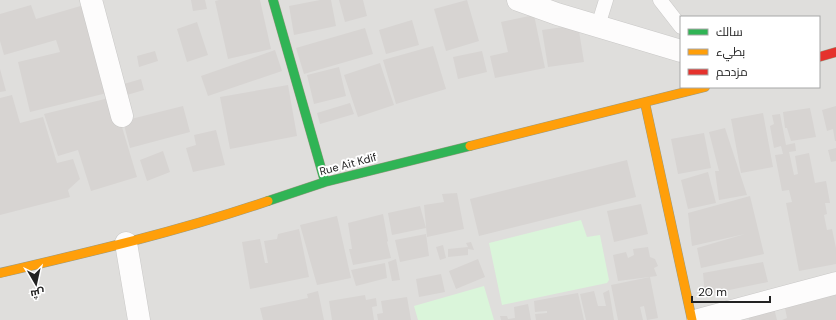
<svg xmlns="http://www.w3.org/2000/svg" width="836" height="320" font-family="'DM Sans',Cairo,sans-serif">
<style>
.residential{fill:#dfdedc;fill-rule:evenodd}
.park{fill:#daf5da}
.building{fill:#d7d4d2}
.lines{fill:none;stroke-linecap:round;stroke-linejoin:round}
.lane-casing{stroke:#c9c8c7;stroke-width:15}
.street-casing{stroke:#c9c8c7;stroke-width:23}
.fast-casing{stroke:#999a82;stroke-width:10}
.slow-casing{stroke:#999a82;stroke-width:10}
.jam-casing{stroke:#999a82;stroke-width:10}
.lane{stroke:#fdfcfc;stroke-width:14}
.street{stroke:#fdfcfc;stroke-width:22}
.fast{stroke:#30b455;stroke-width:9}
.slow{stroke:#ff9f0a;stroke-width:9}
.jam{stroke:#e5322d;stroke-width:9}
.labels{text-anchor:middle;stroke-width:4;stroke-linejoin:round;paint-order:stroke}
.street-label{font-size:11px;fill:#222;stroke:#fff}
</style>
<rect width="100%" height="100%" fill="#f0eeeb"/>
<path class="residential" d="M0,0h836v320h-836zM681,17h138v70h-138z"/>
<path class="park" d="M581,220l6,17 13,-2 9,45 -2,3 -105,22 -13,-62z
M484,286l10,34h-76l-4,-14z"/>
<path class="building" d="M191,0h14l2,9 -14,2z
M219,0h41l11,49 -43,10 -13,-58z
M320,0h11l5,26 -42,9 -5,-29z
M339,0h24l4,16 -22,6z
M467,0l12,41 -33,10 -12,-42z
M31,5l5,14 48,-14 27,87 -81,20 -12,-50 42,-10 -4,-12 -52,15 -4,-14v-27z
M534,15l11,53 -50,10 -5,-22 18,-4 -7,-30z
M412,20l7,25 -33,9 -7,-24z
M197,22l11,33 -21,7 -10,-33z
M578,25l6,37 -36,5 -6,-37z
M365,28l8,26 -69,20 -8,-26z
M433,46l13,43 -50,15 -13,-44z
M275,50l7,21 -74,25 -7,-20z
M155,51l3,10 -19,6 -2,-11z
M482,51l5,21 -29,7 -5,-22z
M380,63l14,42 -36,12 -14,-42z
M339,67l7,29 -32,8 -7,-29z
M0,69l6,22 -6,1z
M141,79l3,11 -24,7 -3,-11z
M288,85l9,51 -67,13 -10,-52z
M12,95l8,28 23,-6 14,46 16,-4 7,20 -12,11 2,7 -70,18v-117z
M113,97l24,80 -46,14 -13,-41 -20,6 -14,-42z
M350,103l4,11 -34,10 -3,-11z
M183,106l7,26 -60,16 -7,-27z
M836,106v35h-1l-2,-12 -6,2 -5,-21z
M810,108l6,29 -25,4 -4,-13h-2l-2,-16z
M763,113l10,54 -32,6 -10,-54z
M780,114l6,31 9,-2 1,8 -7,1 5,23 4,-1 -3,-18 14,-3 6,30 11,-2 4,22h-5l2,11 -3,1 3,15 5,-1 4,19v16l-37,7 -13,-68 6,-1 -3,-12 -7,1 -7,-36 8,-1 -2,-8 -7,2 -4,-22 4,-2 -2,-9z
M725,128l22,67 -28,5 -4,-29h4l-10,-39z
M216,130l9,35 -32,7 -7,-24 10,-3 -2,-10z
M704,133l7,35 -33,6 -7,-35z
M836,148v13l-5,1 -3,-12z
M163,151l7,21 -23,9 -7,-21z
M627,160l9,37 -157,39 -9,-37z
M708,172l8,31 -28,6 -7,-29z
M457,193l7,36 -37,8 -3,-32 20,-3 -2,-8z
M750,196l14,58 -63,14 -4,-20 48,-14 -53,12 -4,-33z
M641,204l7,30 -34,8 -7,-31z
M420,206l6,22 -34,7 -4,-22z
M383,214l5,27 -1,1 4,16 -38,7 -4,-16h3l-4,-26z
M337,216l14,62 -34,7 -17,-60z
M299,229l10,48 -59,12 -8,-47 18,-3 5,24h3l-4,-22 13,-2 1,-5z
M426,234l3,22 -29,6 -5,-22z
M471,242l3,8 -6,-1v6l-20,2v-8l20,-2 -2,-4z
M443,245l3,13 -6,2 -4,-13z
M648,247l2,10 5,2 3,7 -4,2 3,8 -39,5 -5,-26 13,-3 2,6 6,-3 -1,-6z
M396,259l4,21 -8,1 -4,-19z
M478,259l7,18 -29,12 -7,-18z
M763,262l5,20 -63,13 -2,-22z
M385,263l2,15 -31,8 -5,-16z
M441,274l4,18 -26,5 -3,-18z
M650,277l8,41 -11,2 -3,-14 -4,1 3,13h-25l-7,-35z
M609,290l5,30h-28l-6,-26 14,-3 4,15h8l-3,-13z
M318,291l6,29h-61l-3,-12 48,-10 -1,-4z
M836,292v28h-54l5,-2 -3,-15z
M578,293l6,27h-48l-1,-6 12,-1v-2l-12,1 -1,-11z
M365,295l1,5 10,-2 1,8 -5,1 2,13h-42l-3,-19z
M407,297l4,23h-33l-1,-6 6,-1 -2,-12z
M528,304l3,16h-30l-1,-4h7l1,3 7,-1 -1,-11z
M774,308l3,12h-28l-1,-7z"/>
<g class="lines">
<defs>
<path id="lane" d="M660,0l21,27
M598,26l8,-26"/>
<path id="street" d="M91,0l31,116
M518,0l39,14 124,37
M126,243l13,77
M698,320l138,-37"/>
<path id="fast" d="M273,0l52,182
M268,201l57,-19 145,-36"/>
<path id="slow" d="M645,103l47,217
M470,146l235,-59
M0,273c90,-21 180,-42 268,-72"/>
<path id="jam" d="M819,57l17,-5"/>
</defs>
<use href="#lane" class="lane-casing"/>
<use href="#street" class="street-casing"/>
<use href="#fast" class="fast-casing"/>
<use href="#slow" class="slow-casing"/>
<use href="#jam" class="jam-casing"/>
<use href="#lane" class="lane"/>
<use href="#street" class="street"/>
<use href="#fast" class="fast"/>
<use href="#slow" class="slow"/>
<use href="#jam" class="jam"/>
</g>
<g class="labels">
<g class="street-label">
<text transform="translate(348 164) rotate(-15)" y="4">Rue Ait Kdif</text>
</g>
</g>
<rect x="680" y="16" width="140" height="72" fill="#ffffff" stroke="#a7a7a7"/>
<rect x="688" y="29" width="20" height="6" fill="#30b455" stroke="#a7a7a7"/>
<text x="716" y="36" font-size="12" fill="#222222">سالك</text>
<rect x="688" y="49" width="20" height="6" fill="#ff9f0a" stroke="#a7a7a7"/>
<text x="716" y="56" font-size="12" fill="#222222">بطيء</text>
<rect x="688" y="69" width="20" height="6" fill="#e5322d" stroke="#a7a7a7"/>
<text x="716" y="76" font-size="12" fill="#222222">مزدحم</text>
<g transform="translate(36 284) rotate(171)" stroke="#ffffff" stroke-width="3" paint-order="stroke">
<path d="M0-3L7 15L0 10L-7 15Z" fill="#222222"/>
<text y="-6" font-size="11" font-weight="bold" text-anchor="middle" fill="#222222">ش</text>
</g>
<path d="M692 296v6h78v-6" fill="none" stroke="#222222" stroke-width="2"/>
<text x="698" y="296" font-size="12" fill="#222222" stroke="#ffffff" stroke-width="3" paint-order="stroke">20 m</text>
</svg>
